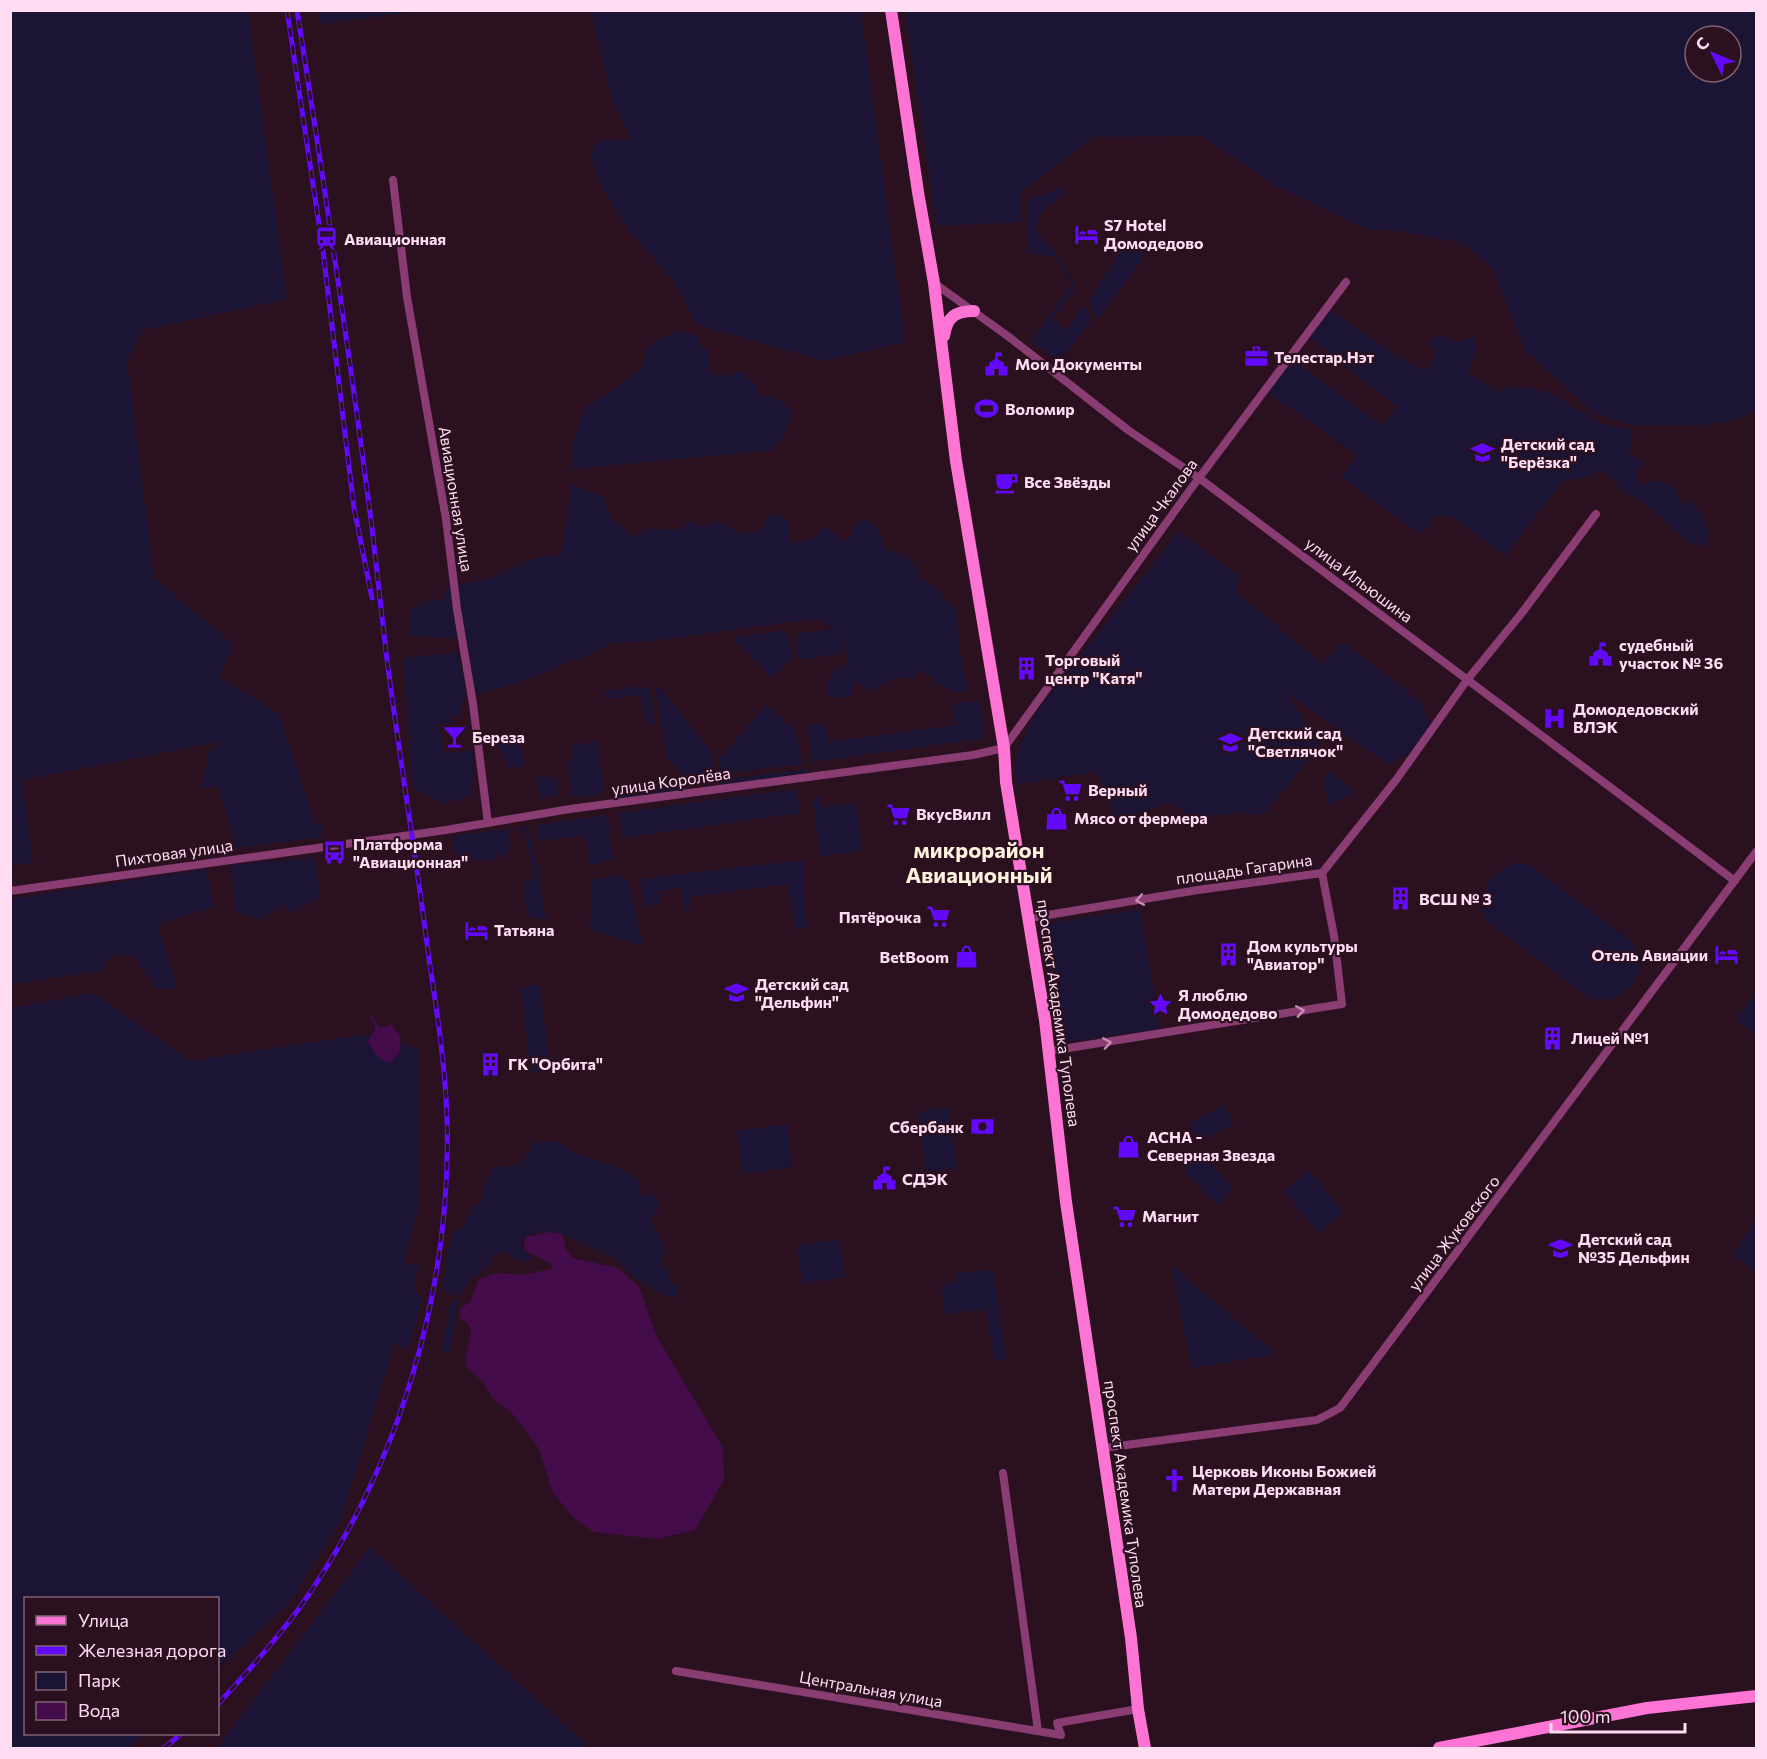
<svg xmlns="http://www.w3.org/2000/svg" width="1767" height="1759" font-family="Commissioner,sans-serif">
<style>
.green{fill:#1c1435;fill-rule:evenodd}
.water{fill:#440c4a}
.lines{fill:none;stroke-linecap:round;stroke-linejoin:round}
.street{stroke:#893d72;stroke-width:8}
.secondary{stroke:#fd74d5;stroke-width:12}
.rail-casing{stroke:#640afc;stroke-width:5}
.rail{stroke:#2b1120;stroke-width:3;stroke-dasharray:9;stroke-linecap:butt}
.oneway{stroke:#c48cb2}
.labels{text-anchor:middle;stroke-width:4.5;stroke-linejoin:round;paint-order:stroke}
.poi-label{font-size:16px;font-weight:bold;fill:#ffdcf1;stroke:#2b1120;text-anchor:start}
.street-label{font-size:16px;fill:#ffdcf1;stroke:#2b1120}
.district-label{font-size:22px;font-weight:bold;fill:#fff3de;stroke:#2b1120}
</style>
<rect width="100%" height="100%" fill="#2b1120"/>
<path class="green" d="M11,10l237,1 39,288 -144,31 -16,30 27,218 80,67 -15,32 60,37 35,108 10,3 -2,12 -86,11 -17,-61h-17l6,-27 -2,-7 18,-12 -202,39 11,82 -22,4z
M318,11v-1l103,1 -101,13z
M591,11h270l44,331 -81,19 -126,-36 -26,-46 -45,-51 -28,-46 -9,-28 9,-14h33l-19,-37z
M905,11h851v398l-18,10 -40,7 -66,-1 -38,-12 -69,-63 -33,-82 -29,-25 -70,-13h-24l-93,-44 -74,-50 -109,1 -71,55v30l-85,4zM1695,36h36v36h-36z
M1064,187l1,5 -24,21 -2,10 -5,5 23,27 20,31 -24,33 13,11 19,-26 6,17 -32,41 -28,-21 41,-57 -16,-27 -28,-4v-54z
M1130,244l10,3 2,6v7l-46,61 -7,-22 35,-52z
M1330,310l66,45 29,16 12,-19 -8,-9 3,-5 9,-3 14,8 20,-7 1,12 -8,25 31,19 8,-5h19l30,8 21,15 10,2 11,11 33,7 2,9 -4,16 16,6 -9,11 1,12 23,-3 12,4 10,18 6,-2c14,7 17,22 22,36l-7,9 -12,-2 -51,-45 -17,-7 -12,-15 -11,-8 -9,7 -28,5 -58,75 -53,-39 -16,-2 -14,20 -81,-58 17,-22 -91,-63 25,-33 90,66 15,-18 -87,-69z
M678,331l20,5 2,10 8,4 2,23 17,3 8,-3 12,-1v8l8,2 4,13 20,4 14,13 -9,25 -12,13 -200,19 1,-27 11,-33 47,-32 9,-9 5,-8v-9l8,-9z
M572,484l32,14 6,19 24,20 13,-8 33,1 10,-9 14,7 10,-6 10,2 15,9 19,-1 7,-7 4,-11 11,1 10,9 -1,19 21,-2 14,-14 7,3 10,10 8,-1 4,-9 10,-12c15,6 19,18 21,32 23,3 30,10 38,30l10,4 25,28 3,38 4,26 4,6 -1,8c-18,5 -18,-1 -33,-8l-2,-6 -11,-6 -7,9c-24,-4 -21,0 -40,12l-5,-1 -15,-11 1,8 -6,10c-11,2 -17,2 -24,-6 5,-15 7,-22 23,-26l3,8 -5,-18 1,-10 -4,-17h-6l6,4 2,17 -4,4 -40,7 -3,-4 -3,-18 4,-5 37,-5 -8,-3 -8,-7 -169,23 -40,2 -29,15 -10,1 -26,13 -30,12 -39,10 -11,-55 -57,-3 1,-25 17,-10 16,-2 4,-12 44,-9 43,-20 27,-3z
M1178,532l61,44 -3,16 87,72 20,-22 80,62 8,22 -18,25 -24,14 -103,-73 34,54 -57,69 -23,-3 -45,6 -26,-16 -52,19 -20,-49 -79,12 -4,-16 4,-19 19,-38z
M786,630l7,27 -20,21 -40,-40z
M458,652l8,44 -5,7 1,11 -11,2 1,7 -12,1 3,29 30,-2 1,25 -5,21 -25,6 -31,-15 -10,-130z
M639,686l7,1 4,4 5,33 -8,1 -6,-31 -36,6 -1,-8z
M660,687l53,67v20l-27,2 -19,-17 -11,-71z
M980,701l5,37 -172,24 -6,-36 18,-2 3,18 127,-17 -3,-22z
M767,704l29,28 7,32 -81,10v-2h-3v-16h3z
M493,736l27,4 4,26 -15,2z
M597,741l7,50 -2,3 -26,4 -4,-3 -5,-33 6,-2 -2,-14z
M808,769l-2,4 -84,12 -2,-5z
M1330,771l23,20 -5,6 -19,8 -6,-27z
M545,775l1,4 10,-2 3,18 -19,3 -4,-21z
M687,783l-2,6 -68,10 -4,-2v-3z
M796,789l4,24 -178,25 -3,-25z
M820,797l2,10 34,-4 6,48 -42,5 -7,-58z
M607,815l6,45 -23,5 -4,-30 -47,6 -2,-16z
M528,827l5,16 13,75h-14l-5,-7 -4,-30 11,-2 -9,-49 -8,1v-3z
M509,829c0,6 2,15 1,20 -4,14 -45,13 -55,6l-3,-19z
M313,858l4,6c-3,13 5,19 3,32l-16,11 -14,5 -5,-7 -4,1 -20,13 -25,-7 -5,-47z
M803,860l2,61 6,6 -15,3 -9,-46 -97,13v12l-6,1 -3,-22 -21,3 1,13 -17,2 -4,-27z
M1518,862l14,4 99,74 9,15 2,13c-13,24 -27,39 -55,28l-101,-76c-13,-23 8,-53 32,-58z
M207,869l6,39 -51,14 -3,9 18,57 -19,2 -26,-36 -21,2 -10,15 -90,13v-85z
M620,875l9,8 14,63 -53,-16 2,-50z
M1140,909l20,120 -101,14 -17,-119z
M540,985l10,86 -19,2 -10,-86z
M94,993l96,68 176,-27 51,14 2,113 -2,53 -19,67 6,-18 15,3 -6,24 9,6 -13,53 -15,-5 -53,176 -52,83 -71,66v-71h-192v136h119l-16,14h-118v-740z
M1756,993v41l-20,-15z
M1225,1105l9,19 -36,18 -9,-19z
M948,1107l9,61 -31,4 -8,-60z
M787,1124l5,43 -49,7 -6,-43z
M550,1141c11,0 16,8 26,12 21,8 44,14 62,26l5,18 4,-3 10,3 2,12 -6,6 -3,8 6,6 10,20 -5,11v7h5l4,5 -2,8 11,8 -5,11 -41,-22 -18,-19 -53,-24 -18,-4 -13,4 -9,7 2,9 7,5v4l-11,3 -16,-11 -10,4c-6,16 -24,19 -33,40h-7l-10,-5 -1,-8 3,-12 -1,-8 6,-17 1,-10c3,-3 8,-6 11,-10 6,-9 6,-18 19,-22 1,-5 0,-10 1,-15 1,-4 10,-20 13,-23l13,2 14,-5 10,-19z
M1199,1152l34,35 -15,19 -34,-35z
M1309,1170l34,42 -25,21 -34,-42z
M1756,1221v52l-24,-18z
M839,1239l6,38 -42,7 -6,-38z
M1171,1265l105,89 -84,14z
M993,1269l13,90 -12,2 -8,-52 -41,5 -4,-30 16,-2 -1,-8z
M452,1298l6,5 -9,52 -8,-4z
M370,1547l220,201h-373z"/>
<path class="water" d="M370,1016l5,1 -2,1 7,9 9,-1 3,-4 1,6 7,8v16l-10,11c-9,-2 -18,-11 -20,-20l-4,1 9,-15v-4z
M549,1232l13,2 4,15 7,9 45,10 21,19 17,48 67,113 1,32 -29,50 -38,9 -63,-7 -19,-13 -22,-26 -14,-44 -28,-37 -19,-14 -9,-16 -16,-14 -2,-9 6,-26 -3,-10 -9,-5 1,-9 10,-7 9,-23 17,-6 26,2 29,-6 1,-5 -28,-14 1,-13z"/>
<g class="lines">
<path class="street" d="M393,180l14,117 39,222 11,90 16,95 15,119
M934,283l75,54 119,93 71,48 536,403
M1322,873l74,-93 71,-100 54,-66 75,-100
M10,891l436,-61 124,-21 403,-54 31,-7 186,-258 156,-208
M1030,918l168,-28 124,-17
M1050,1051l292,-47 -8,-68 -12,-63
M1103,1448l214,-28 23,-12 416,-556
M1003,1473l35,258
M676,1671l385,64 -4,-12 81,-14"/>
<path class="secondary" d="M891,10l27,182 16,91 22,178 48,287 2,34 39,238 21,182 65,436 7,71 7,39
M944,336c3,-19 11,-25 30,-25
M1439,1748l208,-40 109,-12"/>
<defs>
<path id="rail" d="M287,10l36,241 31,257 18,90
M218,1704c28,-30 55,-61 80,-94 101,-141 154,-319 149,-493 -2,-53 -10,-106 -18,-158 -13,-103 -30,-205 -43,-307 -5,-41 -9,-83 -14,-124 -22,-173 -48,-345 -75,-518
M164,1748l17,-14"/>
</defs>
<use href="#rail" class="rail-casing"/>
<use href="#rail" class="rail"/>
</g>
<defs><path id="oneway-chevron" d="M-2-3.5L2.5 0L-2 3.5" fill="none" stroke-width="1.6" stroke-linecap="round" stroke-linejoin="round" transform="scale(1.5)"/></defs>
<g class="oneway">
<use href="#oneway-chevron" transform="translate(1140 900) rotate(170)"/>
<use href="#oneway-chevron" transform="translate(1300 1011) rotate(-9)"/>
<use href="#oneway-chevron" transform="translate(1107 1043) rotate(-9)"/>
</g>
<defs>
<symbol id="hotel-bare" viewBox="-9 -9 18 18"><path d="M-6-4.5h1.5V1H6V5H4.5V3h-9V5H-6ZM-4 0a1.8 1.8 0 1 1 3.6 0ZM.5 0V-2.5h3Q6-2.5 6 0Z" fill="#640afc" stroke="#2b1120" stroke-width="2.5" paint-order="stroke"/></symbol>
<symbol id="station-bare" viewBox="-9 -9 18 18"><path d="M-3-6H3Q5-6 5-4V2Q5 4 3 4L4.5 6H3L1.5 4h-3L-3 6H-4.5L-3 4Q-5 4-5 2V-4Q-5-6-3-6ZM-3.5-4v3h7v-3ZM-3.5 1v1.5H-2V1ZM2 1v1.5H3.5V1Z" fill="#640afc" stroke="#2b1120" stroke-width="2.5" paint-order="stroke"/></symbol>
<symbol id="office-bare" viewBox="-9 -9 18 18"><path d="M-6-3h4V-5.5h4V-3h4V5H-6ZM-1-4.5V-3h2v-1.5ZM-6 0V1H6V0Z" fill="#640afc" stroke="#2b1120" stroke-width="2.5" paint-order="stroke"/></symbol>
<symbol id="civic-bare" viewBox="-9 -9 18 18"><path d="M-.6-6.5H3V-4.5H.6V-3L4-1V1h2V6H-6V1h2V-1L-.6-3ZM-1.2 2.5V6h2.4V2.5Z" fill="#640afc" stroke="#2b1120" stroke-width="2.5" paint-order="stroke"/></symbol>
<symbol id="stadium-bare" viewBox="-9 -9 18 18"><path d="M0-5a6.5 5 0 1 0 0 10a6.5 5 0 1 0 0-10ZM-3.5-1.8h7v3.6h-7Z" fill="#640afc" stroke="#2b1120" stroke-width="2.5" paint-order="stroke"/></symbol>
<symbol id="school-bare" viewBox="-9 -9 18 18"><path d="M0-5L7-2L0 1L-7-2ZM-4 1L0 2.5L4 1V4Q0 6-4 4Z" fill="#640afc" stroke="#2b1120" stroke-width="2.5" paint-order="stroke"/></symbol>
<symbol id="cafe-bare" viewBox="-9 -9 18 18"><path d="M-5.5-4.5H6V0H3Q3 3.5 0 3.5H-2.5Q-5.5 3.5-5.5 0ZM3-3.2v2h1.7v-2ZM-6 4.5H4V6H-6Z" fill="#640afc" stroke="#2b1120" stroke-width="2.5" paint-order="stroke"/></symbol>
<symbol id="building-bare" viewBox="-9 -9 18 18"><path d="M-4-6H4V6H1V3H-1V6H-4ZM-2.5-4.3h1.7v1.8h-1.7ZM.8-4.3h1.7v1.8H.8ZM-2.5-1h1.7V.8h-1.7ZM.8-1h1.7V.8H.8Z" fill="#640afc" stroke="#2b1120" stroke-width="2.5" paint-order="stroke"/></symbol>
<symbol id="hospital-bare" viewBox="-9 -9 18 18"><path d="M-5-5h3v3.5h4V-5h3V5h-3V1.5h-4V5h-3Z" fill="#640afc" stroke="#2b1120" stroke-width="2.5" paint-order="stroke"/></symbol>
<symbol id="bar-bare" viewBox="-9 -9 18 18"><path d="M-6-5H6L.8 .8V4.5H3.5V6h-7V4.5H-.8V.8Z" fill="#640afc" stroke="#2b1120" stroke-width="2.5" paint-order="stroke"/></symbol>
<symbol id="supermarket-bare" viewBox="-9 -9 18 18"><path d="M-6-5.5h2.5l.6 2H6L4.5 2H-2.5L-4.4-4H-6ZM-1.5 3.2a1.3 1.3 0 1 0 .1 0ZM3 3.2a1.3 1.3 0 1 0 .1 0Z" fill="#640afc" stroke="#2b1120" stroke-width="2.5" paint-order="stroke"/></symbol>
<symbol id="shop-bare" viewBox="-9 -9 18 18"><path d="M-5-2.5h2.3a2.7 3.5 0 0 1 5.4 0H5L5.5 6h-11ZM-1.5-2.5h3a1.5 2.3 0 0 0-3 0Z" fill="#640afc" stroke="#2b1120" stroke-width="2.5" paint-order="stroke"/></symbol>
<symbol id="bus-bare" viewBox="-9 -9 18 18"><path d="M-5-6H5V4H4V6H2V4H-2V6H-4V4H-5ZM-3.5-4V0h7V-4ZM-3.5 1.2v1.5H-2V1.2ZM2 1.2v1.5H3.5V1.2Z" fill="#640afc" stroke="#2b1120" stroke-width="2.5" paint-order="stroke"/></symbol>
<symbol id="sight-bare" viewBox="-9 -9 18 18"><path d="M0-6L1.8-2.2L6-1.7L2.9 1.2L3.7 5.4L0 3.3L-3.7 5.4L-2.9 1.2L-6-1.7L-1.8-2.2Z" fill="#640afc" stroke="#2b1120" stroke-width="2.5" paint-order="stroke"/></symbol>
<symbol id="bank-bare" viewBox="-9 -9 18 18"><path d="M-6-4H6V4H-6ZM0-2.3a2.3 2.3 0 1 0 0 4.6a2.3 2.3 0 1 0 0-4.6Z" fill="#640afc" stroke="#2b1120" stroke-width="2.5" paint-order="stroke"/></symbol>
<symbol id="church-bare" viewBox="-9 -9 18 18"><path d="M-1.2-6h2.4v3.5h3.3v2.4h-3.3V6h-2.4V-.1h-3.3v-2.4h3.3Z" fill="#640afc" stroke="#2b1120" stroke-width="2.5" paint-order="stroke"/></symbol>
</defs>
<g fill-rule="evenodd">
<use href="#hotel-bare" x="1070" y="218" width="33" height="33"/>
<use href="#station-bare" x="310" y="222" width="33" height="33"/>
<use href="#office-bare" x="1240" y="340" width="33" height="33"/>
<use href="#civic-bare" x="980" y="348" width="33" height="33"/>
<use href="#stadium-bare" x="970" y="392" width="33" height="33"/>
<use href="#school-bare" x="1466" y="436" width="33" height="33"/>
<use href="#cafe-bare" x="990" y="466" width="33" height="33"/>
<use href="#civic-bare" x="1584" y="638" width="33" height="33"/>
<use href="#building-bare" x="1010" y="652" width="33" height="33"/>
<use href="#hospital-bare" x="1538" y="702" width="33" height="33"/>
<use href="#bar-bare" x="438" y="720" width="33" height="33"/>
<use href="#school-bare" x="1214" y="726" width="33" height="33"/>
<use href="#supermarket-bare" x="1054" y="774" width="33" height="33"/>
<use href="#supermarket-bare" x="882" y="798" width="33" height="33"/>
<use href="#shop-bare" x="1040" y="802" width="33" height="33"/>
<use href="#bus-bare" x="318" y="836" width="33" height="33"/>
<use href="#building-bare" x="1384" y="882" width="33" height="33"/>
<use href="#supermarket-bare" x="922" y="900" width="33" height="33"/>
<use href="#hotel-bare" x="460" y="914" width="33" height="33"/>
<use href="#building-bare" x="1212" y="938" width="33" height="33"/>
<use href="#hotel-bare" x="1710" y="938" width="33" height="33"/>
<use href="#shop-bare" x="950" y="940" width="33" height="33"/>
<use href="#school-bare" x="720" y="976" width="33" height="33"/>
<use href="#sight-bare" x="1144" y="988" width="33" height="33"/>
<use href="#building-bare" x="1536" y="1022" width="33" height="33"/>
<use href="#building-bare" x="474" y="1048" width="33" height="33"/>
<use href="#bank-bare" x="966" y="1110" width="33" height="33"/>
<use href="#shop-bare" x="1112" y="1130" width="33" height="33"/>
<use href="#civic-bare" x="868" y="1162" width="33" height="33"/>
<use href="#supermarket-bare" x="1108" y="1200" width="33" height="33"/>
<use href="#school-bare" x="1544" y="1232" width="33" height="33"/>
<use href="#church-bare" x="1158" y="1464" width="33" height="33"/>
</g>
<g class="labels">
<g class="poi-label">
<text x="1104" y="231">S7 Hotel<tspan x="1104" dy="18">Домодедово</tspan></text>
<text x="344" y="245">Авиационная</text>
<text x="1274" y="363">Телестар.Нэт</text>
<text x="1015" y="370">Мои Документы</text>
<text x="1005" y="415">Воломир</text>
<text x="1501" y="450">Детский сад<tspan x="1501" dy="18">"Берёзка"</tspan></text>
<text x="1024" y="488">Все Звёзды</text>
<text x="1619" y="651">судебный<tspan x="1619" dy="18">участок № 36</tspan></text>
<text x="1045" y="666">Торговый<tspan x="1045" dy="18">центр "Катя"</tspan></text>
<text x="1573" y="715">Домодедовский<tspan x="1573" dy="18">ВЛЭК</tspan></text>
<text x="1248" y="739">Детский сад<tspan x="1248" dy="18">"Светлячок"</tspan></text>
<text x="472" y="743">Береза</text>
<text x="1088" y="796">Верный</text>
<text x="916" y="820">ВкусВилл</text>
<text x="1074" y="824">Мясо от фермера</text>
<text x="353" y="850">Платформа<tspan x="353" dy="18">"Авиационная"</tspan></text>
<text x="1419" y="905">ВСШ № 3</text>
<text x="921" y="923" text-anchor="end">Пятёрочка</text>
<text x="494" y="936">Татьяна</text>
<text x="1247" y="952">Дом культуры<tspan x="1247" dy="18">"Авиатор"</tspan></text>
<text x="1708" y="961" text-anchor="end">Отель Авиации</text>
<text x="949" y="963" text-anchor="end">BetBoom</text>
<text x="755" y="990">Детский сад<tspan x="755" dy="18">"Дельфин"</tspan></text>
<text x="1178" y="1001">Я люблю<tspan x="1178" dy="18">Домодедово</tspan></text>
<text x="1571" y="1044">Лицей №1</text>
<text x="508" y="1070">ГК "Орбита"</text>
<text x="964" y="1133" text-anchor="end">Сбербанк</text>
<text x="1147" y="1143">АСНА -<tspan x="1147" dy="18">Северная Звезда</tspan></text>
<text x="902" y="1185">СДЭК</text>
<text x="1142" y="1222">Магнит</text>
<text x="1578" y="1245">Детский сад<tspan x="1578" dy="18">№35 Дельфин</tspan></text>
<text x="1192" y="1477">Церковь Иконы Божией<tspan x="1192" dy="18">Матери Державная</tspan></text>
</g>
<g class="street-label">
<text transform="translate(456 499) rotate(81)" y="6">Авиационная улица</text>
<text transform="translate(1161 505) rotate(-54)" y="6">улица Чкалова</text>
<text transform="translate(1359 580) rotate(37)" y="6">улица Ильюшина</text>
<text transform="translate(671 781) rotate(-8)" y="6">улица Королёва</text>
<text transform="translate(174 853) rotate(-8)" y="6">Пихтовая улица</text>
<text transform="translate(1244 869) rotate(-8)" y="6">площадь Гагарина</text>
<text transform="translate(1059 1013) rotate(82)" y="6">проспект Академика Туполева</text>
<text transform="translate(1454 1233) rotate(-53)" y="6">улица Жуковского</text>
<text transform="translate(1126 1494) rotate(82)" y="6">проспект Академика Туполева</text>
<text transform="translate(871 1689) rotate(10)" y="6">Центральная улица</text>
</g>
<g class="district-label">
<text x="979" y="858">микрорайон<tspan x="979" dy="25">Авиационный</tspan></text>
</g>
</g>
<rect width="1767" height="1759" fill="none" stroke="#ffdcf1" stroke-width="24"/>
<rect x="24" y="1597" width="195" height="138" fill="#2b1120" stroke="#806274" stroke-width="1.5"/>
<rect x="36" y="1616" width="30" height="9" fill="#fd74d5" stroke="#806274" stroke-width="1.5"/>
<text x="78" y="1627" font-size="18" fill="#ffdcf1">Улица</text>
<rect x="36" y="1646" width="30" height="9" fill="#640afc" stroke="#806274" stroke-width="1.5"/>
<text x="78" y="1657" font-size="18" fill="#ffdcf1">Железная дорога</text>
<rect x="36" y="1672" width="30" height="18" fill="#1c1435" stroke="#806274" stroke-width="1.5"/>
<text x="78" y="1687" font-size="18" fill="#ffdcf1">Парк</text>
<rect x="36" y="1702" width="30" height="18" fill="#440c4a" stroke="#806274" stroke-width="1.5"/>
<text x="78" y="1717" font-size="18" fill="#ffdcf1">Вода</text>
<g transform="translate(1713 54) rotate(313)"><circle r="28" fill="#2b1120" stroke="#806274" stroke-width="1.5"/>
<path d="M0-4.5L10 22L0 15L-10 22Z" fill="#640afc"/>
<text y="-9" font-size="16" font-weight="bold" text-anchor="middle" fill="#ffdcf1">С</text>
</g>
<path d="M1551 1723v9h134v-9" fill="none" stroke="#ffdcf1" stroke-width="3"/>
<text x="1560" y="1723" font-size="18" fill="#ffdcf1" stroke="#2b1120" stroke-width="4.5" paint-order="stroke">100 m</text>
</svg>
